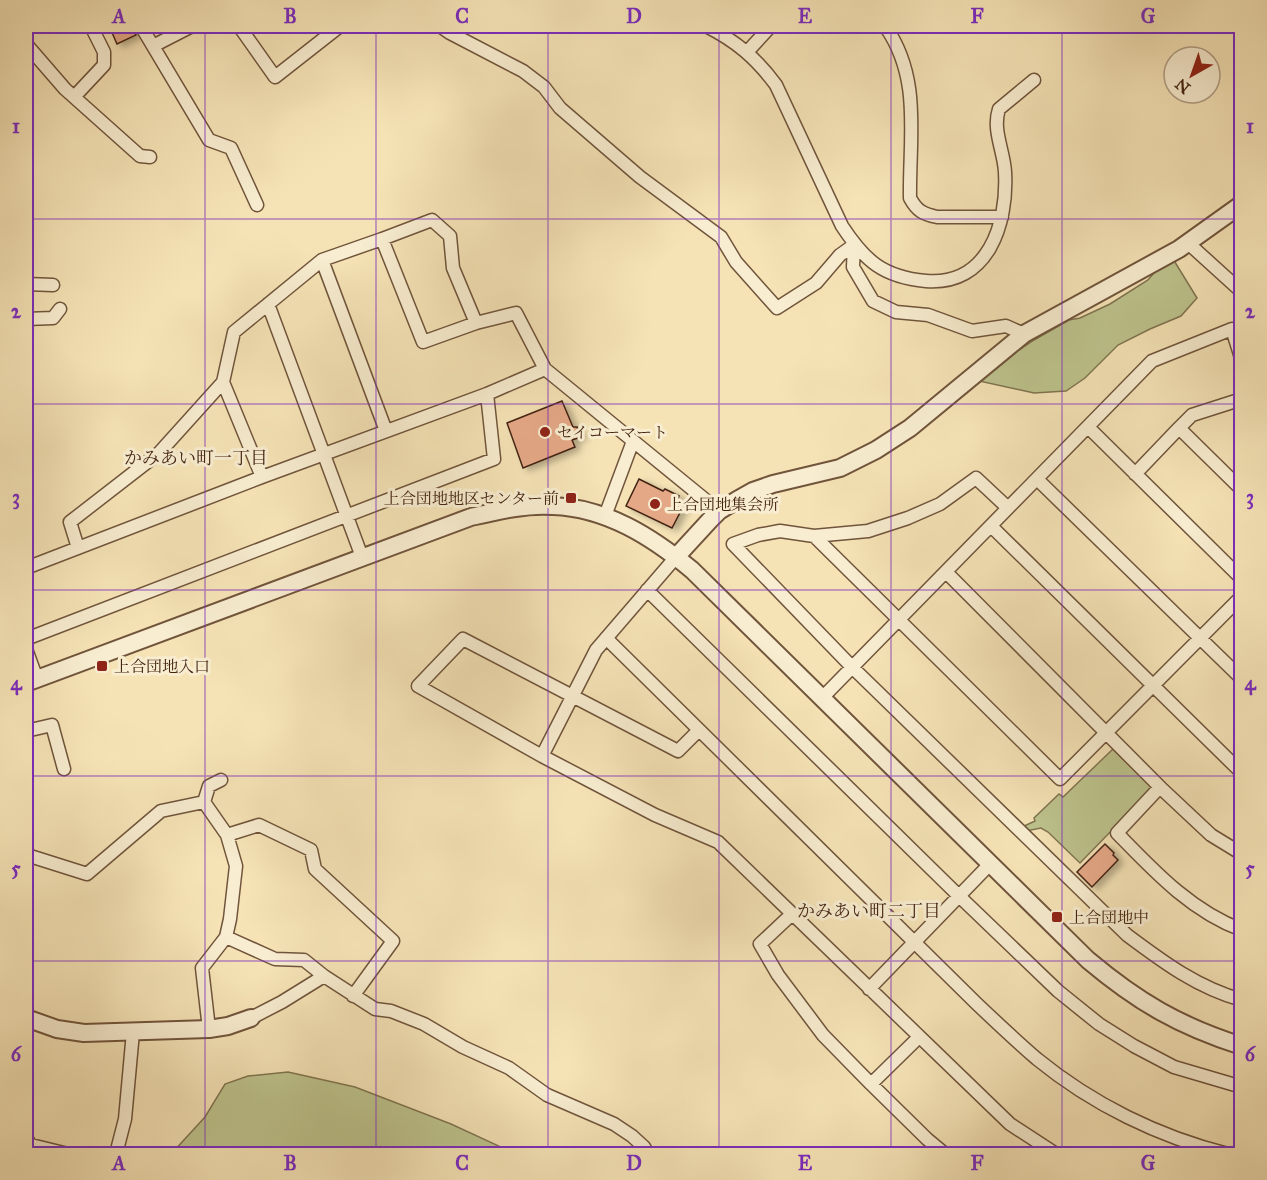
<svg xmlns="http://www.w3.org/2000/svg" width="1267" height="1180" font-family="'IM FELL Great Primer','Noto Serif JP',serif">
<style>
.green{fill:#bdc38d;stroke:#807450;stroke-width:1.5}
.building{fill:#e5a887;stroke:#432412;stroke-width:1.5;filter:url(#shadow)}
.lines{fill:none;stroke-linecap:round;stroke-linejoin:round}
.minor-casing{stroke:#70543b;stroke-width:15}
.tertiary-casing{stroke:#70543b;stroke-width:20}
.minor{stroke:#f8edd0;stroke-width:12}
.tertiary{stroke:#f8edd0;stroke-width:16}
.grid{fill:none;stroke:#7b2cbf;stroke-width:1.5;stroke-opacity:0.55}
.poi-dot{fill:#8f2418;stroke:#f8edd0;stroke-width:2}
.labels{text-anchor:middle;stroke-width:6;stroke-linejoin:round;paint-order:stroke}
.poi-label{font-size:16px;fill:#432412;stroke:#f8edd0;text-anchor:start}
.neighbourhood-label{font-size:18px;fill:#432412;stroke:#f8edd0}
.neatline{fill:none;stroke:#7b2cbf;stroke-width:2}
.grid-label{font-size:20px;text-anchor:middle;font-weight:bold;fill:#7b2cbf}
</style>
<defs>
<filter id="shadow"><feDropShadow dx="5.5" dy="3" stdDeviation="3" flood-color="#0004"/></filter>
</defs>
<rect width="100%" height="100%" fill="#f5e3b6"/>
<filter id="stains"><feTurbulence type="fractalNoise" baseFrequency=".00333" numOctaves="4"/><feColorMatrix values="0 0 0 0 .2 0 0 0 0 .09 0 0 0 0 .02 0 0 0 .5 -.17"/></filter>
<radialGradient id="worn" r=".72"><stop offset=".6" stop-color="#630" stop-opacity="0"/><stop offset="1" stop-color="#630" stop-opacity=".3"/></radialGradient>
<path class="green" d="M1170,254l27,44 -16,18 -31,13 -32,16 -33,33 -19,13 -32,2 -64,-14 37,-21 27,-18 35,-20 11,-2 30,-14 38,-24z
M1113,749l40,39 -73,75 -32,-31 -7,-4 -15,3 -4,-4 13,-6 -1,-3 25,-24 4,3z
M288,1072l67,15 96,37 65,30h-375l31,-1 33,-36 20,-33 23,-8z"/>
<path class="building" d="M115,26h17l4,9 -19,9 -7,-16z
M562,401l11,26h4l4,10 -9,3 3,7 -52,21 -16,-45z
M639,479l24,12 2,-2 14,7 -1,3 7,4 -13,25 -46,-22z
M1105,844l9,9 -1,2 5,5 -26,27 -15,-15z"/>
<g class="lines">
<defs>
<path id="minor" d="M141,26l68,114 22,8 26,57
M239,26l36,51 65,-51
M440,26l10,7 73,38 21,16 16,21 80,69 81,60 15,25 41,46 39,-25 24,-28 14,-10
M706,26c30,15 50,32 70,59l66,141c23,35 41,51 84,55 62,5 82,-57 79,-109 -1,-21 -13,-42 -6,-63l35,-29
M885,26c37,52 24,111 25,172 7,13 13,16 27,19h65
M26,44l39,45 75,67 10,1
M153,46l39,-20
M747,52l24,-26
M74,97l30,-32v-13l-13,-26
M382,239l50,-19 18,16 3,32 23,55
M1188,243l54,49
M854,245l-1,22 20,34 23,11 32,3 44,16 34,-5 18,8
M322,260l64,171
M26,284l27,1
M268,304l94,253
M26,319l27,-1 7,-9
M223,382l39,95
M1088,427l154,152
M1179,428l13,-13 50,-16
M1135,474l44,-46 63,62
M1037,479l205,200
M605,516l28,-75
M991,526l251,247
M814,536l54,-5 40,-13 32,-14 36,-26 32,30
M78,548l-8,-26 89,-69 64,-71 11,-50 88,-72 60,-21 41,103 53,-19 40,-10 29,56
M26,568l236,-91 225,-83 58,-25 174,142
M946,572l217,218 48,45 31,19
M647,590l312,306 99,95 41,33 35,22 40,21 68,20
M1242,596l-182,183 -246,-243 -34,-5 -22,4 -25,9 119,123 275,268c36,27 71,53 115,65
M606,638l370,365c20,19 40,38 61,56 55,45 122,78 191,95
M26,639l468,-180 -7,-65
M26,649l11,30
M822,698l330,-337 80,-32 10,32
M699,730l-21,21 -215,-112 -45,47 124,70 113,59 63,27 292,282 46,30
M26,731l26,-6 12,44
M542,756l54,-106 80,-93
M221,780l-12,6 -5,16 23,33
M1160,787l-43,46c37,38 74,78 125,97
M26,859l4,-3 57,18 74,-63 43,-9
M792,914l-32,30 18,31 45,60 48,49
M226,937l49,22 29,1 20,16
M869,989l121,-125
M251,1018l31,-16 42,-26 51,33 16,2 33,13 39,23 46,21 38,27 67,29 18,12 12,11 4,7
M209,1029l-7,-61 24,-31 4,-18 6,-53 -9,-31 32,-10 52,25 4,19 78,72 -40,55
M919,1037l-48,47 56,55 18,15
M26,1138l5,7 37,9
M116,1154l9,-35 8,-87"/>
<path id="tertiary" d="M676,557l34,-37 9,-9 18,-11 16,-9 20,-7 67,-16 36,-18 34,-22 114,-94 155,-85 63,-45
M26,683l445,-166c26,-6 55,-13 82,-11 54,2 99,31 139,64l396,390c50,42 91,66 154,86
M26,1018l31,11 27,4 125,-4 19,-3 23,-8"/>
</defs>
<use href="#minor" class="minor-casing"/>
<use href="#tertiary" class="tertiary-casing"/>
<use href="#minor" class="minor"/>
<use href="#tertiary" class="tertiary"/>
</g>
<path class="grid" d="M205,26v1128M376,26v1128M548,26v1128M719,26v1128M891,26v1128M1062,26v1128M26,219h1216M26,404h1216M26,590h1216M26,776h1216M26,961h1216"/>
<g class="poi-dot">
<circle cx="545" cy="432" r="6"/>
<rect x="565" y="492" width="12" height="12" rx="3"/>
<circle cx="655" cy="504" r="6"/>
<rect x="96" y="660" width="12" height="12" rx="3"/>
<rect x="1051" y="911" width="12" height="12" rx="3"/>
</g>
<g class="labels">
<g class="poi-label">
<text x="557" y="438">セイコーマート</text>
<text x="559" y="504" text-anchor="end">上合団地地区センター前</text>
<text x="667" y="510">上合団地集会所</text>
<text x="114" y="672">上合団地入口</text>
<text x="1069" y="923">上合団地中</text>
</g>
<g class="neighbourhood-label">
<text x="196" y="464">かみあい町一丁目</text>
<text x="869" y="917">かみあい町二丁目</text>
</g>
</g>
<rect width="1267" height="1180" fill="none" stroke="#f5e3b6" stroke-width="66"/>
<g transform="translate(1192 75) rotate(220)"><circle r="28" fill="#f8edd0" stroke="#b09d84" stroke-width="1.5"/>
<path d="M0-4.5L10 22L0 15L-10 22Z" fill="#8f2418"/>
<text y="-9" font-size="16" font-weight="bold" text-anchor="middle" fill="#432412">N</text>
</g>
<rect x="33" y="33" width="1201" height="1114" class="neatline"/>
<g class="grid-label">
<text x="119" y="23">A</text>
<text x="290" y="23">B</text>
<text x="462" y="23">C</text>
<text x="634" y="23">D</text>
<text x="805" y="23">E</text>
<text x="977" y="23">F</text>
<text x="1148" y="23">G</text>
<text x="16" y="133">1</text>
<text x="1250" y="133">1</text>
<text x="16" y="318">2</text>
<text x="1250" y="318">2</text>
<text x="16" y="504">3</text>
<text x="1250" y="504">3</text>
<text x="16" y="690">4</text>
<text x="1250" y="690">4</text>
<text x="16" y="875">5</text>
<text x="1250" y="875">5</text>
<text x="16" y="1061">6</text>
<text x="1250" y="1061">6</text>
<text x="119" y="1170">A</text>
<text x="290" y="1170">B</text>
<text x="462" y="1170">C</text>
<text x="634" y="1170">D</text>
<text x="805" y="1170">E</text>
<text x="977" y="1170">F</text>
<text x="1148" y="1170">G</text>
</g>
<rect width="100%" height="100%" filter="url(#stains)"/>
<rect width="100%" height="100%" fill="url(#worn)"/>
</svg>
